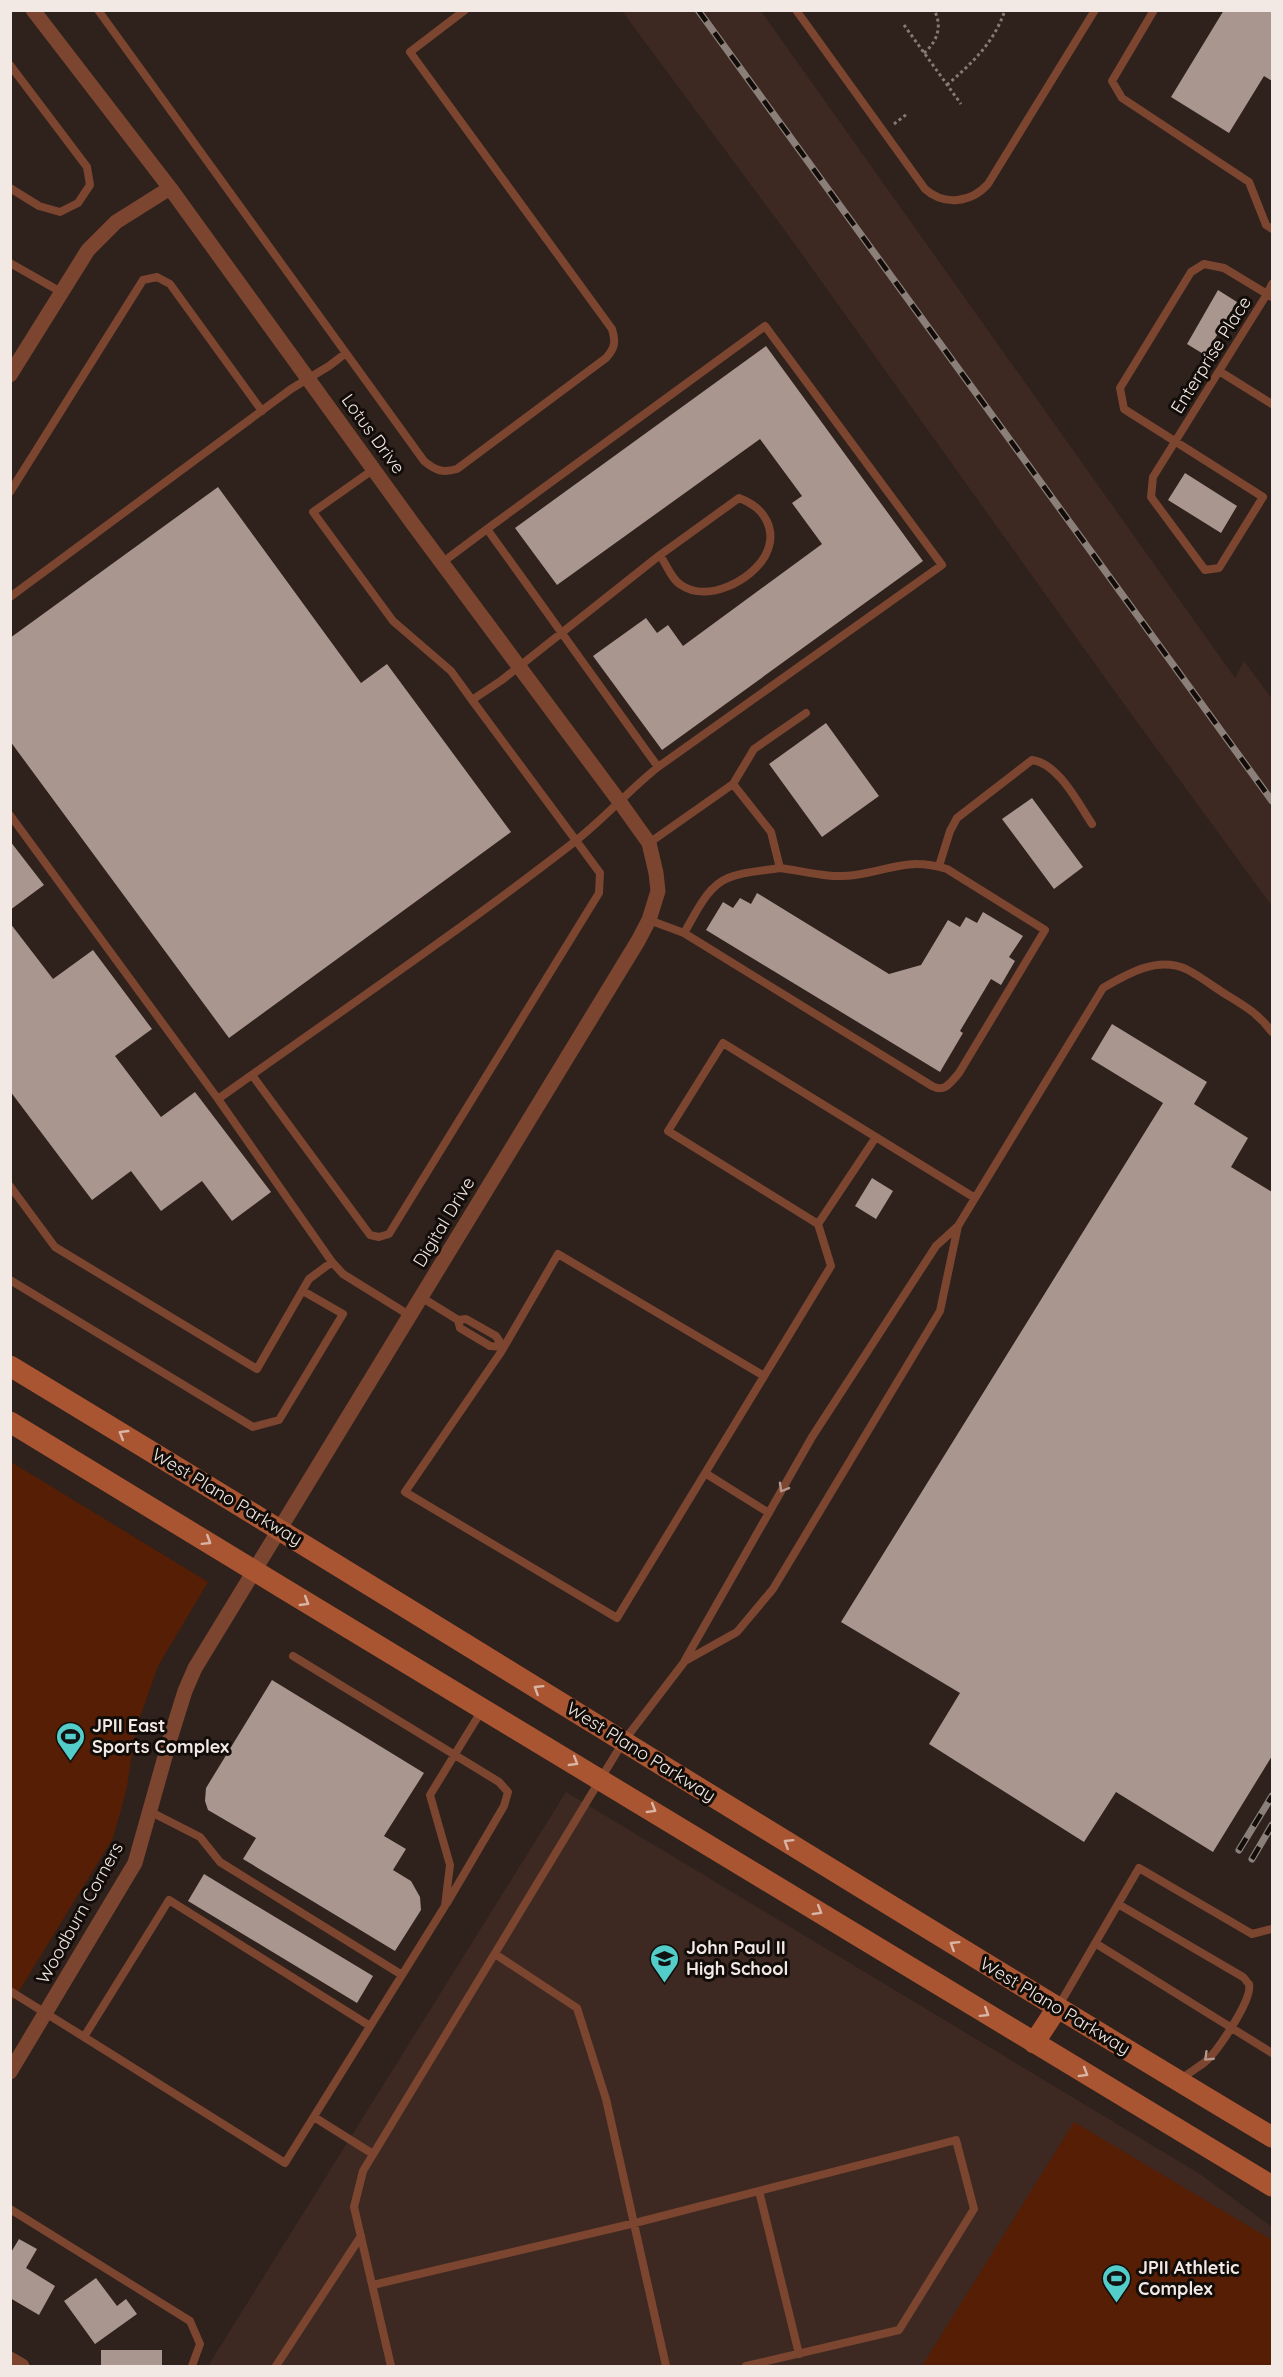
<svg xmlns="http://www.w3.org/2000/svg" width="1283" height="2377" font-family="Quicksand,sans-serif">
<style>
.built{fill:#3d2921}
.green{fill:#561e04}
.building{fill:#a8968f}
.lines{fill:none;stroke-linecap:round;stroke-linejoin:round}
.path{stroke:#867a75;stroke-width:3;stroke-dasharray:3 3;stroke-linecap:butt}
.lane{stroke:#7b4530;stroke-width:8}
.street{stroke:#7b4530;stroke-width:15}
.secondary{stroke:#aa5532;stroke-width:21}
.rail-casing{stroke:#8b7f7a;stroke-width:7}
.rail{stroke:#130d0a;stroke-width:4.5;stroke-dasharray:14;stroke-linecap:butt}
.oneway{stroke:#d9b5a6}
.oneway2{stroke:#b6968a}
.labels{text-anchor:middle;stroke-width:6;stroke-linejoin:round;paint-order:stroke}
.street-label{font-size:18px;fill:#f2e8e4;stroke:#130d0a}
.poi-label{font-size:18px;font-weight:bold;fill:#f2e8e4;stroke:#130d0a;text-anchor:start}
</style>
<rect width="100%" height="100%" fill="#2f211c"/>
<path class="built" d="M622,11h139l474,667 9,-17 28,38v207l-151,-206 -327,-457z
M566,1792l634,382 72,53v139h-1064z"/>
<path class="green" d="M11,1462l197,120 -50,84 -22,63 -10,63 -13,46 -102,166z
M1074,2122l198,118v126h-350z"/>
<path class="building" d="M1224,10h48v71l-8,-5 -35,57 -58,-36z
M1218,290l19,12 -32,53 -18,-11z
M766,346l157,215 -261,189 -69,-94 53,-38 11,15 11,-8 15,21 139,-102 -30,-41 10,-7 -42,-57 -203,146 -42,-57z
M1185,473l52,33 -16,27 -53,-33z
M218,487l143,196 26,-19 124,168 -282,206 -219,-297v-103z
M826,723l53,73 -57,41 -53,-73z
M1032,798l51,69 -29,22 -52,-70z
M10,841l34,44 -34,25z
M757,893l132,81 32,-9 27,-45 12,7 6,-10 11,6 6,-11 40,24 -14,21 6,4 -14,24 -10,-6 -31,52 3,2 -23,39 -234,-142 17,-28 10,6 7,-10 11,6z
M10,923l43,56 40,-29 59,79 -37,27 46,61 34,-25 76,100 -39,29 -30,-40 -41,30 -30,-40 -39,29 -82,-109z
M1112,1024l95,58 -13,22 54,34 -17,29 41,25v564l-59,96 -97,-60 -32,50 -155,-98 31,-51 -119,-71 322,-519 -72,-44z
M872,1178l21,13 -17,28 -21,-13z
M272,1680l152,93 -40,63 22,13 -13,21 18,11 9,16 1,13 -26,41 -152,-92 13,-21 -48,-28 -3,-9 1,-13z
M204,1874l169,102 -16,27 -169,-102z
M19,2239l18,10 -11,19 29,18 -16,29 -29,-17v-44z
M96,2278l21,28 9,-7 11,15 -42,30 -31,-43z
M101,2350h61v15l-61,2z"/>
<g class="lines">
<path class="path" d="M904,25l57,79
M924,53c13,-11 19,-27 10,-43
M947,85c25,-22 47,-42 58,-75
M894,124l13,-10"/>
<path class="lane" d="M98,10l326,451c12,10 19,12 33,8l149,-111c9,-10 10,-16 6,-29l-202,-277 55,-42
M796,10l129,179c19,17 46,14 63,-5l107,-174
M1154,10l-42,71 10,17 127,84 17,43 6,4
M10,65l77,102 3,18 -12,18 -18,9 -21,-6 -29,-18
M10,263l51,29
M1272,284l-5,10 -114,183 -2,20 54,73 14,-2 44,-71 -139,-88 -4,-21 71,-116 13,-8 20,4 43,26 5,3
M1219,371l53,33
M10,492l133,-212 14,-3 13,7 92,127
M443,562l44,-33 278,-203 177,239 -284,202 -171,-238
M10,597l281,-208 38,-23 17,-13
M472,700l30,-20 158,-125 79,-57c25,9 40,32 26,58 -14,25 -58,47 -84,29 -9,-5 -15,-21 -21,-30
M10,815l208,284
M649,843l84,-59 21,-35 52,-36
M939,866l11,-35 7,-13 75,-58c26,3 46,43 60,64
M649,920l35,13c11,-18 23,-47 44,-55 16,-7 35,-7 52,-10l-9,-36 -38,-48
M684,933l248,153c13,7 19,-4 27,-13l86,-143 -98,-61c-40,-12 -55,1 -92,6 -24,4 -52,-4 -75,-7
M252,1075l118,160 9,2 10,-3 210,-341 1,-20 -128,-173 -21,-29 -58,-50 -80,-109 61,-43
M876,1137l-58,87 -150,-93 55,-88 252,155
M10,1186l45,61 202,122 52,-90 23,-17
M10,1280l243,147 26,-7 64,-106 -40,-23
M421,1297l37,23
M409,1315l-66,-41 -11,-12 -114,-163c119,-85 240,-167 355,-256 30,-23 55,-52 85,-76
M466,1319l30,17 7,11 -13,-1 -30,-18 -2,-8z
M764,1376l-206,-122 -57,98 -96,140 212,126c71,-117 143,-235 214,-352l-13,-42
M705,1473l64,40
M293,1656l206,126 9,10 -4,14 -57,97
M685,1660l127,-223 124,-191 22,-20
M151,1812l49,25 20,25 182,113
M1118,1904l125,73c1,0 5,7 6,7 4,15 -32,68 -44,78 -8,6 -16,11 -24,17
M1095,1943l177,110
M495,1954l82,54 29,91 60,267
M10,1991l74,46
M1058,2007l81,-139 113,66 20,-5
M370,2026l-201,-126 -85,137 201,126 160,-257 5,-41 -20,-70 52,-85
M314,2117l59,37
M759,2191l40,163
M10,2209l180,112 10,23 -8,22
M373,2285l262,-62 321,-83 18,69 -75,121 -153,36
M276,2366l85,-130
M391,2366l-37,-159 9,-36 260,-429 62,-81 52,-29 36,-43 167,-278 18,-85 145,-238c24,-14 54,-32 83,-19 12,6 24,15 36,23 21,13 35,20 50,40"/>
<path class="street" d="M10,375l78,-125 28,-28 54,-34
M10,2072l125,-209 35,-124 15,-48 10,-23 443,-727 11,-21 9,-29 -2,-18 -7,-30 -30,-42 -206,-277 -243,-336 -137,-178
M10,2359l12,7"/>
<path class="secondary" d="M10,1366c423,255 839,518 1262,771
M10,1422l271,165 991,599
M1034,2043l23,-35"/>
<defs>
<path id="rail" d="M698,10l574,791
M1239,1850l33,-54
M1252,1859l20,-34"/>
</defs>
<use href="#rail" class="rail-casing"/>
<use href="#rail" class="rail"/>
</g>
<defs><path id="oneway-chevron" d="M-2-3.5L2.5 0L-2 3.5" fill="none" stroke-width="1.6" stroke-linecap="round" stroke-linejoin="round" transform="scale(1.5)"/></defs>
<g class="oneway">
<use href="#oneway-chevron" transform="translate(123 1434) rotate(-149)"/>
<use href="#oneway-chevron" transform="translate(207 1541) rotate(32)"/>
<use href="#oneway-chevron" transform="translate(305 1602) rotate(31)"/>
<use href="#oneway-chevron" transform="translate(538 1689) rotate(-148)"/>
<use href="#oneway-chevron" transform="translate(574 1762) rotate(31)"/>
<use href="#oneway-chevron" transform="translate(652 1809) rotate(31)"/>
<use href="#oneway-chevron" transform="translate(788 1843) rotate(-148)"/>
<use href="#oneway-chevron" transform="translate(818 1911) rotate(31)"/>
<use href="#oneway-chevron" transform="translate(954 1945) rotate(-148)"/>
<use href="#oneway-chevron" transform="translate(985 2013) rotate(32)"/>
<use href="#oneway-chevron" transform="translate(1084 2073) rotate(31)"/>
</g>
<g class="oneway2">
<use href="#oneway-chevron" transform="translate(783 1488) rotate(120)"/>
<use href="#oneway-chevron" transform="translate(1208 2057) rotate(136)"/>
</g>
<defs>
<symbol id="stadium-pin" viewBox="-11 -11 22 30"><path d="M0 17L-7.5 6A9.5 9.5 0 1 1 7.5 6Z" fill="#53cdc9" stroke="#130d0a"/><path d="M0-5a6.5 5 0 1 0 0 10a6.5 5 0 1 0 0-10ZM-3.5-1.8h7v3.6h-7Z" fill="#111"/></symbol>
<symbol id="school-pin" viewBox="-11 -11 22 30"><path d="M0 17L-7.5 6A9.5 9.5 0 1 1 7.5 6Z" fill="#53cdc9" stroke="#130d0a"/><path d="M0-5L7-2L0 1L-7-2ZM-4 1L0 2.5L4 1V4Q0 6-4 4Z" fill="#111"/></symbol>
</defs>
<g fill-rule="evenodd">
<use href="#stadium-pin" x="54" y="1720" width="33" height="45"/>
<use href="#school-pin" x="648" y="1942" width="33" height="45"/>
<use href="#stadium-pin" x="1100" y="2262" width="33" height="45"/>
</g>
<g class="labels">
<g class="street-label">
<text transform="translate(1211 355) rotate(-58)" y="6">Enterprise Place</text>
<text transform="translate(373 434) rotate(54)" y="6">Lotus Drive</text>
<text transform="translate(444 1222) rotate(-59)" y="6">Digital Drive</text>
<text transform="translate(227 1497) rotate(31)" y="6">West Plano Parkway</text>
<text transform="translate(641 1752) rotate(32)" y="6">West Plano Parkway</text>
<text transform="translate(80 1913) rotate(-61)" y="6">Woodburn Corners</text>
<text transform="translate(1055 2006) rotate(31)" y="6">West Plano Parkway</text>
</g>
<g class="poi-label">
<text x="92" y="1732">JPII East<tspan x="92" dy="21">Sports Complex</tspan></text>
<text x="686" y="1954">John Paul II<tspan x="686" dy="21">High School</tspan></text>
<text x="1138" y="2274">JPII Athletic<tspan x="1138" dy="21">Complex</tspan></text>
</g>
</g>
<rect width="1283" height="2377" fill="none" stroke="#f2e8e4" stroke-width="24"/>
</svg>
